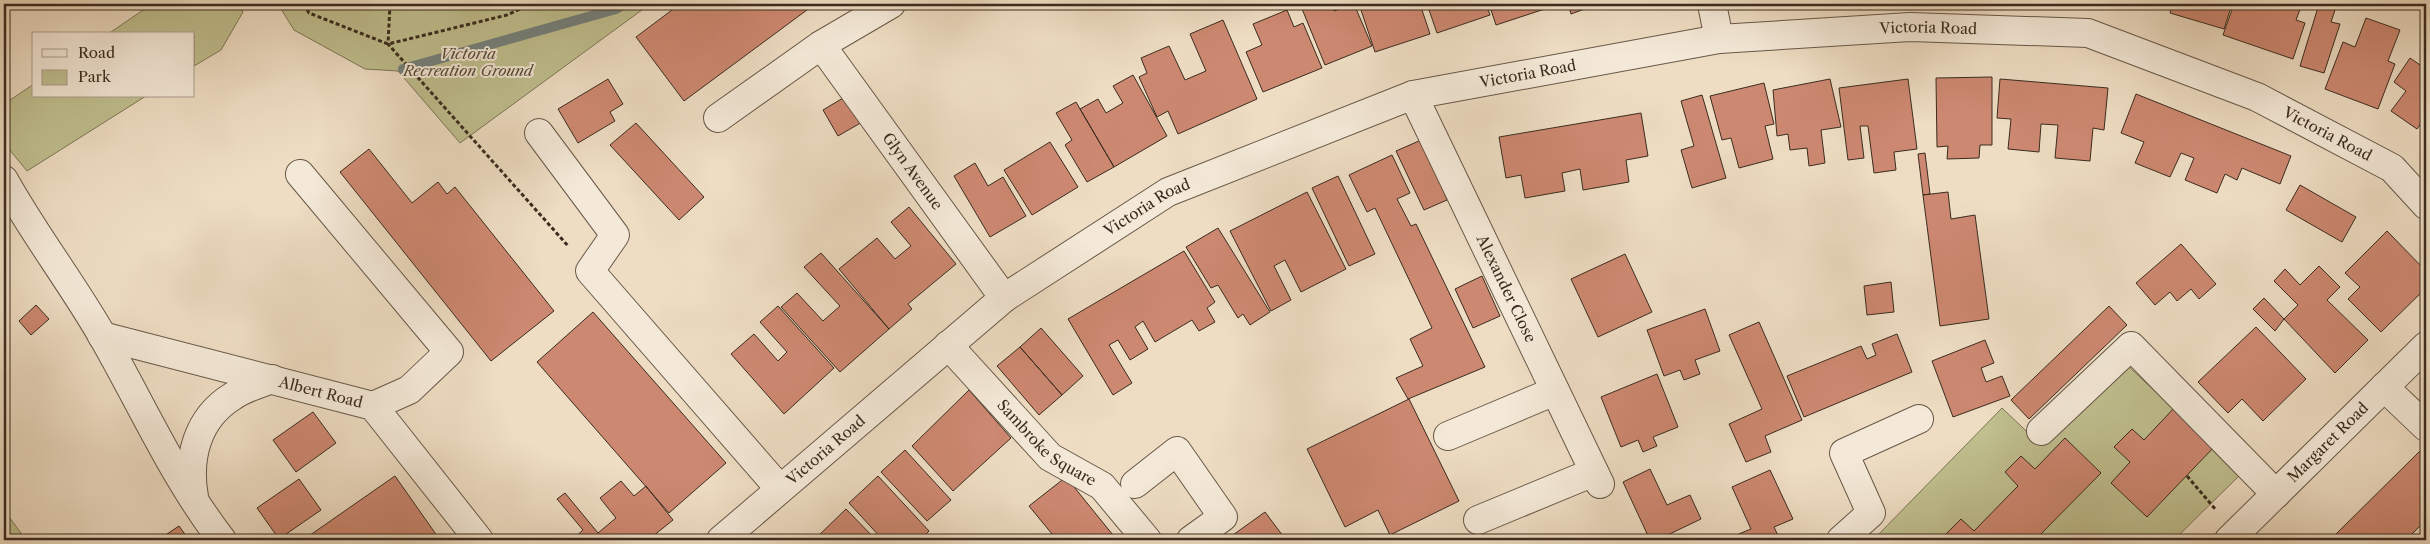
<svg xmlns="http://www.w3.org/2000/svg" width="2430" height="544" font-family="'Libre Caslon Text',serif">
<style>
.green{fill:#c0bf8f;stroke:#7d7657}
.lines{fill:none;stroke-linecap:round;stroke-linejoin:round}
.stream{stroke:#74817d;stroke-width:10}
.building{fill:#cd8871;stroke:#3a2c1f}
.minor-casing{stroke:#675848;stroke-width:30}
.path{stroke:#3a2c1f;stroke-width:3;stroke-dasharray:4 2.5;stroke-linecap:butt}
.minor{stroke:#f4e9d8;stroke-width:28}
.labels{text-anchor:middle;stroke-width:4;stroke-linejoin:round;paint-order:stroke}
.street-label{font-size:15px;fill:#3a2c1f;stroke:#f4e9d8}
.park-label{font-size:15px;font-style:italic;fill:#554935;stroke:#f4e9d8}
</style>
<rect width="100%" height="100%" fill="#eeddc3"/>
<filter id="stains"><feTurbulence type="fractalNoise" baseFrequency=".004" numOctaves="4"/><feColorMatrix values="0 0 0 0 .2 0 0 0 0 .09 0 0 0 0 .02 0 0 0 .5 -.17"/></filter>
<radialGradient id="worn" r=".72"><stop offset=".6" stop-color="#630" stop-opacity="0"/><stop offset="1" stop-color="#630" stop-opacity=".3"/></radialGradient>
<path class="green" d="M152,4h86l5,8 -22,38 -27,16v-32h-86z
M278,4h372l-190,139 -62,-72 -33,-2 -71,-39z
M34,84v12h112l-119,75 -23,-28v-39z
M2126,364l116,109 -68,67h-297l-2,-2 127,-130 39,37z
M4,510l22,30h-22z"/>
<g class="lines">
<path class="stream" d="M403,69l213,-60 8,-5"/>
</g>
<path class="building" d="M680,4h135l-131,97 -48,-64z
M1300,4h31l3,7 20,-7 18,42 -47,19z
M1359,4h61l10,30 -55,18z
M1427,4h59l4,11 -53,18z
M1489,4h71l-64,21z
M1568,4h25v2l-22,8z
M1595,4h25l-24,4z
M2172,4h60l-8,25 -54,-16z
M2234,4h31l10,3 1,-3h26l-6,16 9,3 -12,36 -70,-24z
M2319,4h18l-6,18 9,2 -16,49 -24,-7z
M1287,10l7,17 9,-4 19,45 -59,24 -17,-40 16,-7 -9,-21z
M2366,18l34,12 -12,31 7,3 -17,45 -53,-20 18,-47 12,5z
M1223,20l34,79 -79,35 -10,-23 -11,6 -18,-40 8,-4 -6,-15 28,-12 16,34 21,-9 -16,-37z
M2410,58l16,11v47l-9,13 -26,-18 15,-20 -12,-9z
M1133,75l34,61 -53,31 -34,-58 18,-10 8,14 17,-10 -10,-17z
M1992,77v68h-12l-1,13 -32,1 1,-13 -11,1 -1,-69z
M608,79l15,25 -13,8 5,9 -37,22 -20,-34z
M1830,79l11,48 -20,3 4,33 -16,3 -2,-18 -17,2 -2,-16 -11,2 -4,-46z
M1908,79l9,70 -23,3 2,18 -22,3 -6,-47h-8l4,32 -16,2 -9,-72z
M2000,79l108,9 -4,42 -11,-2 -3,33 -35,-3 3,-33 -17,-1 -2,28 -31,-3 3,-30 -14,-1z
M1764,83l10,41 -9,2 8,33 -34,9 -8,-30 -9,2 -12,-44z
M2136,94l155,62 -11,28 -38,-16 -5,12 -12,-6 -8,19 -32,-13 9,-22 -13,-5 -11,24 -35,-14 9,-21 -23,-9z
M848,95l16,26 -26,15 -15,-26z
M1702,95l24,83 -34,10 -11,-38 13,-4 -13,-45z
M1076,102l38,65 -27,15 -22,-37 7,-5 -16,-27z
M1641,113l7,43 -22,4 3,22 -46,8 -3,-21 -18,4 3,18 -40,7 -4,-23 -15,3 -7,-41z
M636,123l68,74 -25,23 -69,-75z
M1428,137l19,41 -7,4 7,18 -23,10 -28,-59z
M1050,142l28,45 -46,28 -28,-45z
M369,149l43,54 26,-21 9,12 8,-7 99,124 -63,50 -151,-189z
M1925,153l5,41 -7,1 -5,-41z
M1392,155l18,38 -13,6 14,27 5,-2 69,143 -77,32 -12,-21 27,-12 -13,-27 22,-11 -57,-120 -8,4 -18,-37z
M975,163l13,23 15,-9 23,39 -36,21 -36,-61z
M1338,176l37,78 -26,12 -37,-78z
M2300,185l56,32 -14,25 -56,-32z
M1307,192l39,77 -45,23 -16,-32 -11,6 17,34 -20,11 -41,-80z
M1948,192l3,27 24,-4 14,104 -49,7 -17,-131z
M909,207l47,57 -48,40 4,5 -23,20 -50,-60 38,-31 18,21 16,-13 -20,-24z
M1218,228l52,84 -20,13 -7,-11 -5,4 -20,-33 -7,3 -25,-41z
M2387,231l39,40v17l-45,44 -33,-33 12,-12 -15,-14z
M2181,244l35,40 -17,15 -8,-10 -14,12 -7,-9 -15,13 -19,-22z
M1184,251l31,51 -8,6 8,14 -16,9 -7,-11 -37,22 -12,-21 -8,6 13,22 -18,11 -12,-20 -9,5 23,38 -19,12 -45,-76z
M821,253l68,76 -49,43 -59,-65 16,-14 26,28 17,-15 -36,-39z
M1625,254l27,58 -54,25 -27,-58z
M2319,266l21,21 -13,13 41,40 -33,33 -51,-54 14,-14 -24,-24 11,-12 15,16z
M1482,276l18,40 -27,12 -18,-39z
M1891,282l3,30 -27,3 -3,-29z
M2264,298l20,21 -9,12 -22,-22z
M36,305l13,14 -18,16 -12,-14z
M778,306l56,62 -50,46 -53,-60 23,-20 24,27 9,-9 -27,-30z
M2109,306l18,19 -98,94 -18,-19z
M1705,309l15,42 -25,9 5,14 -16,6 -4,-10 -16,6 -17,-46z
M593,312l133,151 -57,50 -132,-151z
M1759,322l43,98 -37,16 6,16 -25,10 -17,-38 33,-15 -33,-74z
M2256,327l50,52 -43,42 -21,-22 -14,14 -30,-31z
M1041,328l42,48 -21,19 -42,-48z
M1897,334l15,38 -108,45 -17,-41 74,-30 6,13 9,-4 -4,-11z
M1985,340l9,23 -13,5 5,14 16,-6 8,20 -57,21 -21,-56z
M1020,347l42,48 -23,20 -42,-49z
M1657,374l21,53 -25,10 4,9 -14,6 -5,-12 -17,7 -20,-50z
M969,390l42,48 -58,53 -41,-45z
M1409,399l50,102 -69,34 -12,-25 -33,17 -38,-78z
M2175,407l40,39 -68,71 -36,-34 19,-21 -16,-15 18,-18 12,11z
M313,412l23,31 -40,29 -23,-32z
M2065,438l36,35 -66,67h-87l-4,-4 17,-17 13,12 44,-45 -13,-14 16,-16 14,13z
M905,450l46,50 -24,21 -46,-49z
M2420,451l6,6v63l-20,20h-66l-5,-5z
M1650,469l17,36 23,-10 11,24 -44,21h-7l-27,-58z
M1770,470l23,49 -19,8 6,13h-56l27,-11 -19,-42z
M395,476l45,64h-137z
M878,476l51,55 -9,9h-37l-34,-37z
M1066,477l51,63h-60l-28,-34z
M299,479l22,31 -42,29 -22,-31z
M621,481l13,15 12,-10 27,34 -25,20h-76l11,-10 -26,-31 8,-6 33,40 18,-15 -16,-20z
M846,509l30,31h-58l-2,-2z
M1265,512l21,28h-60z
M179,526l10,14h-31z
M2328,535l5,5h-11z"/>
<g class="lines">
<defs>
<g id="minor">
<path d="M1712,4l7,35"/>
<path id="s1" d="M821,45l183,253"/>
<path id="s2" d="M1413,95l187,389"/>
<path d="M718,118l103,-73 70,-41"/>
<path d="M539,133l76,102 -25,36 190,218"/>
<path d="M300,174l149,178 -40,38 -36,16"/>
<path d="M4,180c30,54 68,103 99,157 39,68 71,141 119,203"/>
<path id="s3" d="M102,336l271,70 106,134"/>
<path id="s4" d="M948,345l102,112 52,29 45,54"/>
<path d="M2384,387l42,40"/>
<path d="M2041,431l90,-85 145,148"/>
<path d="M1448,436l107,-45"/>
<path d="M1135,484l42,-33 46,66 -32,23"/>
<path d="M194,497c-7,-39 3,-79 39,-101 11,-8 26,-12 39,-17"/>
<path d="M1478,520l116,-48"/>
<path id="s5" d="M721,540l283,-242 164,-106 245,-97 306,-56 191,-12 178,6 169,64 135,71 34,37"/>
<path d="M1841,540l30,-27 -27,-60 75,-34"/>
<path id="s6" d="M2229,540l197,-194"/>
</g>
</defs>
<use href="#minor" class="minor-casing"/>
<path class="path" d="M304,4l5,9 79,31 119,-29 24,-11
M390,4l-2,40 181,203
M2187,476l29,34"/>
<use href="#minor" class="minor"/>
</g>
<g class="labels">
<g class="street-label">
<text dy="5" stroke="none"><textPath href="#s5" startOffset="1352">Victoria Road</textPath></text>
<text dy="5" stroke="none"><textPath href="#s5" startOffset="948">Victoria Road</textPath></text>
<text dy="5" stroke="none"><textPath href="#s5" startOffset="1772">Victoria Road</textPath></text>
<text dy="5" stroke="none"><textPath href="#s1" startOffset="156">Glyn Avenue</textPath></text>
<text dy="5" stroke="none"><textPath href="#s5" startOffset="542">Victoria Road</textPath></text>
<text dy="5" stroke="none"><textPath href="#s2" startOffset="215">Alexander Close</textPath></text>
<text dy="5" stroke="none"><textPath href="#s3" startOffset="226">Albert Road</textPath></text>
<text dy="5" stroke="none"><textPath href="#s4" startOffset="140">Sambroke Square</textPath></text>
<text dy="5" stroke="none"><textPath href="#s6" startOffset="139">Margaret Road</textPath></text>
<text dy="5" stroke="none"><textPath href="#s5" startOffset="138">Victoria Road</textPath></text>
</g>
<g class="park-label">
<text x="468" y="59">Victoria<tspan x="468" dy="17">Recreation Ground</tspan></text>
</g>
</g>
<rect width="2430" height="544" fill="none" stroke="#eeddc3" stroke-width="20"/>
<rect x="5" y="5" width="2420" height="534" fill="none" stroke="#3a2c1f" stroke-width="2.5"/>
<rect x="10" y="10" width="2410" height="524" fill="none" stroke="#3a2c1f"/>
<rect x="32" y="32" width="162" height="65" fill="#f4e9d8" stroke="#aa9d8e"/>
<rect x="42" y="49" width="25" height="8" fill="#f4e9d8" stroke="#aa9d8e"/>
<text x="78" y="58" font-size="15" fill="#3a2c1f">Road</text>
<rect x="42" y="70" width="25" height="15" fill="#c0bf8f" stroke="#aa9d8e"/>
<text x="78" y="82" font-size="15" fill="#3a2c1f">Park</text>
<rect width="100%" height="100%" filter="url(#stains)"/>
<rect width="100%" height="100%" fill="url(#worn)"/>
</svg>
